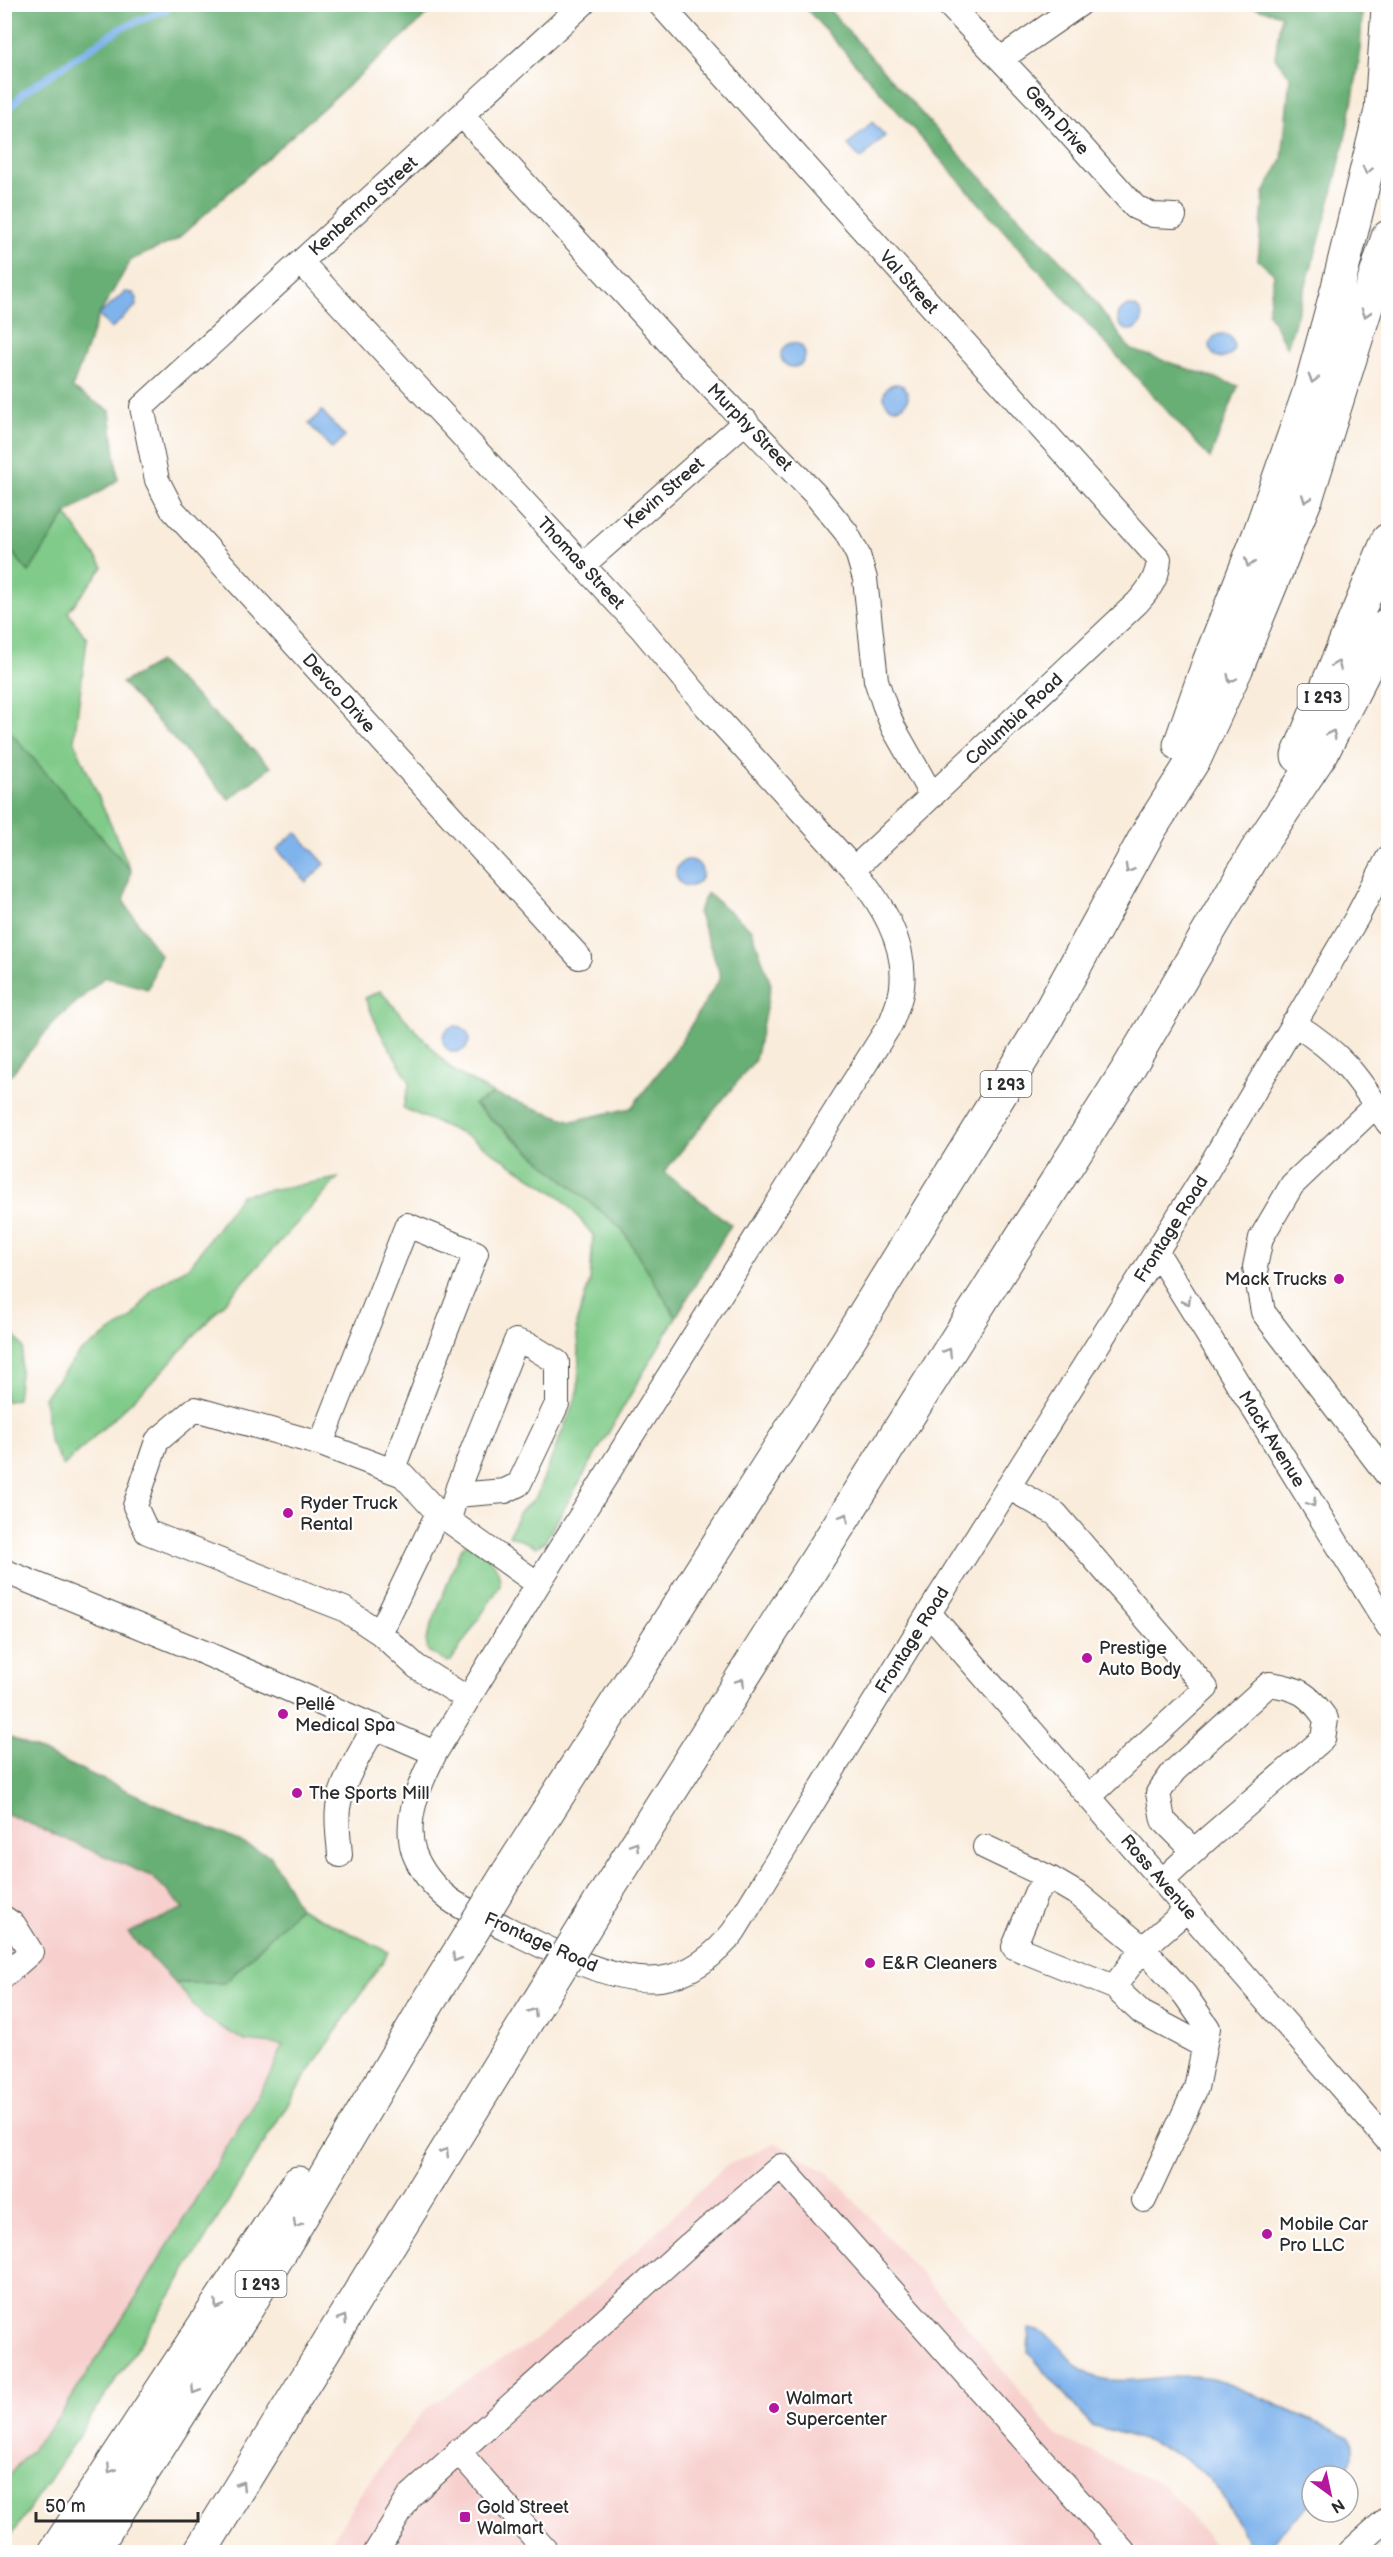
<svg xmlns="http://www.w3.org/2000/svg" width="1393" height="2557" font-family="'Balsamiq Sans',sans-serif">
<style>
.built{fill:#f7d0ce}
.green{fill:#80cb89;stroke:#567b5a;stroke-width:1.5}
.forest{fill:#68af75;stroke:#4a6d50;stroke-width:1.5}
.water{fill:#7fb3ec;stroke:#556f8c;stroke-width:1.5}
.lines{fill:none;stroke-linecap:round;stroke-linejoin:round}
.stream{stroke:#7fb3ec;stroke-width:7}
.minor-casing{stroke:#4a4845;stroke-width:26}
.highway-casing{stroke:#4a4845;stroke-width:35}
.minor{stroke:#fff;stroke-width:24}
.highway{stroke:#fff;stroke-width:33}
.highway-bridge-casing{stroke:#4a4845;stroke-width:35;stroke-linecap:butt}
.highway-bridge{stroke:#fff;stroke-width:33}
.oneway{stroke:#a0a0a0}
.poi-dot{fill:#b5179e;stroke:#fff;stroke-width:2}
.labels{text-anchor:middle;stroke-width:4.5;stroke-linejoin:round;paint-order:stroke}
.shield{fill:#fff;stroke:#6b6b6b;stroke-width:1.5}
.shield-label{font-size:16px;font-weight:bold;fill:#2b2b2b}
.street-label{font-size:18px;fill:#2b2b2b;stroke:#fff}
.poi-label{font-size:18px;fill:#2b2b2b;stroke:#fff;text-anchor:start}
</style>
<rect width="100%" height="100%" fill="#fff"/>
<filter id="ink" filterUnits="userSpaceOnUse"><feTurbulence type="fractalNoise" baseFrequency=".0167" numOctaves="2"/><feDisplacementMap in="SourceGraphic" scale="12" xChannelSelector="R" yChannelSelector="G"/><feConvolveMatrix kernelMatrix="1 2 1 2 8 2 1 2 1" color-interpolation-filters="sRGB"/></filter>
<filter id="wash" filterUnits="userSpaceOnUse"><feTurbulence type="fractalNoise" baseFrequency=".008" numOctaves="4" result="noise"/><feDisplacementMap in="SourceGraphic" scale="24" xChannelSelector="R" yChannelSelector="G"/><feGaussianBlur stdDeviation="1.35" result="paint"/><feColorMatrix in="noise" values="0 0 0 0 0 0 0 0 0 0 0 0 0 0 0 0 0 1.4 0 .05"/><feComposite in="paint" operator="in"/></filter>
<g filter="url(#wash)">
<rect width="100%" height="100%" fill="#f9ecdb"/>
<path class="built" d="M5,1813l148,64 32,31 -56,25 75,84 41,24 38,3 -11,28 -126,210 -86,134 -55,64z
M776,2143l54,31 111,122 116,140 109,51 54,65h-895l39,-64 59,-76 57,-41 52,-28 71,-61 122,-116z"/>
<path class="green" d="M66,514l37,53 -35,45 19,27 -13,102 57,130 -126,-145 -1,-183 25,29z
M380,991l72,79 42,24 -20,11 148,124 54,88 -131,224 -8,6 -28,-12 10,-22 17,-16 42,-105 1,-30 -3,-38 14,-43 3,-46 -32,-38 -90,-59 -68,-30 7,-26 -30,-50 -15,-34z
M338,1178l-185,203 -90,85 -14,-27 -5,-42 35,-44 54,-36 20,-29 37,-22 51,-71z
M5,1319l18,29 -6,51 -12,3z
M467,1543c19,12 34,19 33,43l-49,75 -5,1 -18,-11 -2,-11 34,-90z
M299,1908l90,44 -94,140 -138,226 -152,227v-65l55,-64 86,-134 126,-210 11,-27 -38,-4 -41,-24 -29,-34h50z"/>
<path class="forest" d="M4,5h434l-262,235 -45,20 -32,55 -27,73 38,23 8,69 -52,34 -37,58 -25,-29z
M803,5h22l114,128 140,147 51,69 108,37 -28,72 -183,-201z
M1254,5h109c-2,21 -2,42 -5,63 -14,96 -43,188 -71,280l-19,-36 6,-38 -16,-14 6,-67 18,-33 8,-84 -15,-18 6,-43 -28,-8z
M159,662l112,105 -42,32 -107,-116z
M5,726l126,145 -7,31 36,53 -12,34 -43,-12 -51,45 -49,60z
M707,893l45,37 19,55 -16,75 -91,112 67,53 -55,92 -54,-88 -148,-125 20,-10 78,27 59,-13 42,-54 48,-77 -23,-65z
M5,1735l266,121 28,52 -74,75h-50l-47,-50 56,-25 -31,-31 -148,-64z"/>
<path class="water" d="M872,122l13,14 -24,23 -13,-14z
M125,292l8,1 4,5 -1,8 -25,23 -12,-14z
M1118 318a12 12 0 1 1 24 0a12 12 0 1 1-24 0Z
M1210 346a12 12 0 1 1 24 0a12 12 0 1 1-24 0Z
M781 355a12 12 0 1 1 24 0a12 12 0 1 1-24 0Z
M884 396a12 12 0 1 1 24 0a12 12 0 1 1-24 0Z
M322,411l23,26 -13,12 -23,-25z
M296,832l29,32 -19,18 -29,-33z
M676 873a13 13 0 1 1 26 0a13 13 0 1 1-26 0Z
M443 1039a13 13 0 1 1 26 0a13 13 0 1 1-26 0Z
M1029,2329c32,3 40,42 69,49 34,8 72,-6 106,-1 21,4 41,14 61,23 28,12 56,25 84,37 10,12 2,29 -9,39h-28v27l-50,48 -11,-2c-13,-24 -24,-51 -43,-71 -28,-32 -78,-41 -116,-53l-7,-7 -57,-66z"/>
<g class="lines">
<path class="stream" d="M4,115l19,-22 96,-64 48,-20 1,-5"/>
</g>
</g>
<g filter="url(#ink)">
<g class="lines">
<defs>
<path id="minor" d="M660,4l499,555c-1,18 -10,31 -22,44l-283,266
M948,4l99,104 88,99 18,8 21,1
M1001,59l79,-55
M462,115l223,245 129,133 32,39 12,23 7,24 11,101 8,24 9,23 39,69
M301,262l341,367 65,78 147,162c26,33 53,73 48,118 -1,12 -7,24 -11,36l-353,561 -103,169c-15,30 -32,66 -21,100 7,18 20,34 35,46 13,10 30,16 45,23 42,21 118,63 166,57 30,-4 56,-24 74,-48l195,-318 278,-442 149,-252 32,-61
M583,565l163,-144
M579,957l-407,-448 -15,-29 -15,-73 441,-403
M1293,1023c50,31 64,53 95,100
M1376,1105l-84,80 -31,53 -6,29 8,45 125,164
M1156,1251l232,375
M321,1444l86,-219 69,28 -84,218
M1008,1487l48,27 150,174 -117,109
M449,1520l9,-33 58,-146 15,5 26,16v42l-38,80 -14,7 -49,4
M4,1571l201,82 230,100
M929,1613l459,528
M380,1633l-36,-24 -197,-77 -12,-26 22,-65 38,-32 126,35 82,31 35,38
M468,1699l-51,-32 -37,-34 58,-120 100,71
M985,1847l65,31
M340,1855c-1,-16 -4,-32 -2,-47 4,-28 24,-57 37,-82
M1162,1881l43,-40 118,-102 3,-20c-17,-25 -27,-31 -57,-35l-95,87 -16,22 5,27 31,31
M4,1918l10,7 17,27 -27,24
M1114,1987l-100,-40 22,-54 14,-15 29,17 64,53 -29,39 28,26 62,33
M1144,2200l52,-112 12,-60 -23,-33 -42,-47 44,-38
M458,2451l89,101
M376,2552l34,-56 280,-252 91,-78 343,386
M1350,2552l38,-34"/>
<path id="highway" d="M1180,745l29,-83 50,-127 50,-142 29,-106 43,-176 7,-103
M1298,756l90,-216
M508,1873l338,-529 195,-316 109,-199 45,-71 42,-91 70,-171 81,-259
M604,1896l524,-827 127,-216 68,-102 65,-127
M55,2552l243,-369
M92,2552l155,-244 176,-297
M200,2552l302,-491"/>
</defs>
<use href="#minor" class="minor-casing"/>
<use href="#highway" class="highway-casing"/>
<use href="#minor" class="minor"/>
<use href="#highway" class="highway"/>
<defs>
<path id="highway-bridge" d="M423,2011l85,-138
M502,2061l102,-165"/>
</defs>
<use href="#highway-bridge" class="highway-bridge-casing"/>
<use href="#highway-bridge" class="highway-bridge"/>
</g>
<defs><path id="oneway-chevron" d="M-2-3.5L2.5 0L-2 3.5" fill="none" stroke-width="1.6" stroke-linecap="round" stroke-linejoin="round" transform="scale(1.5)"/></defs>
<g class="oneway">
<use href="#oneway-chevron" transform="translate(1367 170) rotate(104)"/>
<use href="#oneway-chevron" transform="translate(1366 313) rotate(107)"/>
<use href="#oneway-chevron" transform="translate(1313 379) rotate(105)"/>
<use href="#oneway-chevron" transform="translate(1306 499) rotate(110)"/>
<use href="#oneway-chevron" transform="translate(1249 563) rotate(111)"/>
<use href="#oneway-chevron" transform="translate(1337 665) rotate(-67)"/>
<use href="#oneway-chevron" transform="translate(1231 679) rotate(115)"/>
<use href="#oneway-chevron" transform="translate(1332 734) rotate(-63)"/>
<use href="#oneway-chevron" transform="translate(1129 869) rotate(119)"/>
<use href="#oneway-chevron" transform="translate(1187 1301) rotate(58)"/>
<use href="#oneway-chevron" transform="translate(948 1352) rotate(-58)"/>
<use href="#oneway-chevron" transform="translate(1312 1503) rotate(58)"/>
<use href="#oneway-chevron" transform="translate(845 1517) rotate(-58)"/>
<use href="#oneway-chevron" transform="translate(741 1682) rotate(-57)"/>
<use href="#oneway-chevron" transform="translate(635 1846) rotate(-57)"/>
<use href="#oneway-chevron" transform="translate(456 1958) rotate(122)"/>
<use href="#oneway-chevron" transform="translate(533 2012) rotate(-57)"/>
<use href="#oneway-chevron" transform="translate(445 2152) rotate(-58)"/>
<use href="#oneway-chevron" transform="translate(297 2224) rotate(120)"/>
<use href="#oneway-chevron" transform="translate(218 2305) rotate(123)"/>
<use href="#oneway-chevron" transform="translate(343 2319) rotate(-58)"/>
<use href="#oneway-chevron" transform="translate(195 2390) rotate(122)"/>
<use href="#oneway-chevron" transform="translate(111 2469) rotate(124)"/>
<use href="#oneway-chevron" transform="translate(241 2485) rotate(-58)"/>
</g>
</g>
<g class="poi-dot">
<circle cx="1339" cy="1279" r="6"/>
<circle cx="288" cy="1513" r="6"/>
<circle cx="1087" cy="1658" r="6"/>
<circle cx="283" cy="1714" r="6"/>
<circle cx="297" cy="1793" r="6"/>
<circle cx="870" cy="1963" r="6"/>
<circle cx="1267" cy="2234" r="6"/>
<circle cx="774" cy="2408" r="6"/>
<rect x="459" y="2511" width="12" height="12" rx="3"/>
</g>
<g class="labels">
<g class="shield">
<rect x="1297.5" y="684" width="51" height="26" rx="4.5"/>
<rect x="980.5" y="1071" width="51" height="26" rx="4.5"/>
<rect x="235.5" y="2271" width="51" height="26" rx="4.5"/>
</g>
<g class="shield-label">
<text x="1323" y="703">I 293</text>
<text x="1006" y="1090">I 293</text>
<text x="261" y="2290">I 293</text>
</g>
<g class="street-label">
<text transform="translate(1057 120) rotate(48)" y="6">Gem Drive</text>
<text transform="translate(363 206) rotate(-42)" y="6">Kenberma Street</text>
<text transform="translate(909 282) rotate(48)" y="6">Val Street</text>
<text transform="translate(750 427) rotate(46)" y="6">Murphy Street</text>
<text transform="translate(664 493) rotate(-41)" y="6">Kevin Street</text>
<text transform="translate(581 563) rotate(47)" y="6">Thomas Street</text>
<text transform="translate(339 693) rotate(48)" y="6">Devco Drive</text>
<text transform="translate(1014 719) rotate(-43)" y="6">Columbia Road</text>
<text transform="translate(1171 1229) rotate(-58)" y="6">Frontage Road</text>
<text transform="translate(1272 1439) rotate(58)" y="6">Mack Avenue</text>
<text transform="translate(912 1640) rotate(-58)" y="6">Frontage Road</text>
<text transform="translate(1159 1877) rotate(49)" y="6">Ross Avenue</text>
<text transform="translate(541 1942) rotate(24)" y="6">Frontage Road</text>
</g>
<g class="poi-label">
<text x="1327" y="1285" text-anchor="end">Mack Trucks</text>
<text x="300" y="1509">Ryder Truck<tspan x="300" dy="21">Rental</tspan></text>
<text x="1099" y="1654">Prestige<tspan x="1099" dy="21">Auto Body</tspan></text>
<text x="295" y="1710">Pellé<tspan x="295" dy="21">Medical Spa</tspan></text>
<text x="309" y="1799">The Sports Mill</text>
<text x="882" y="1969">E&amp;R Cleaners</text>
<text x="1279" y="2230">Mobile Car<tspan x="1279" dy="21">Pro LLC</tspan></text>
<text x="786" y="2404">Walmart<tspan x="786" dy="21">Supercenter</tspan></text>
<text x="477" y="2513">Gold Street<tspan x="477" dy="21">Walmart</tspan></text>
</g>
</g>
<rect width="1393" height="2557" fill="none" stroke="#fff" stroke-width="24"/>
<g transform="translate(1330 2494) rotate(147)"><circle r="28" fill="#ffffff" stroke="#aaaaaa" stroke-width="1.5"/>
<path d="M0-4.5L10 22L0 15L-10 22Z" fill="#b5179e"/>
<text y="-9" font-size="16" font-weight="bold" text-anchor="middle" fill="#2b2b2b">N</text>
</g>
<path d="M36 2512v9h162v-9" fill="none" stroke="#2b2b2b" stroke-width="3"/>
<text x="45" y="2512" font-size="18" fill="#2b2b2b" stroke="#ffffff" stroke-width="4.5" paint-order="stroke">50 m</text>
</svg>
